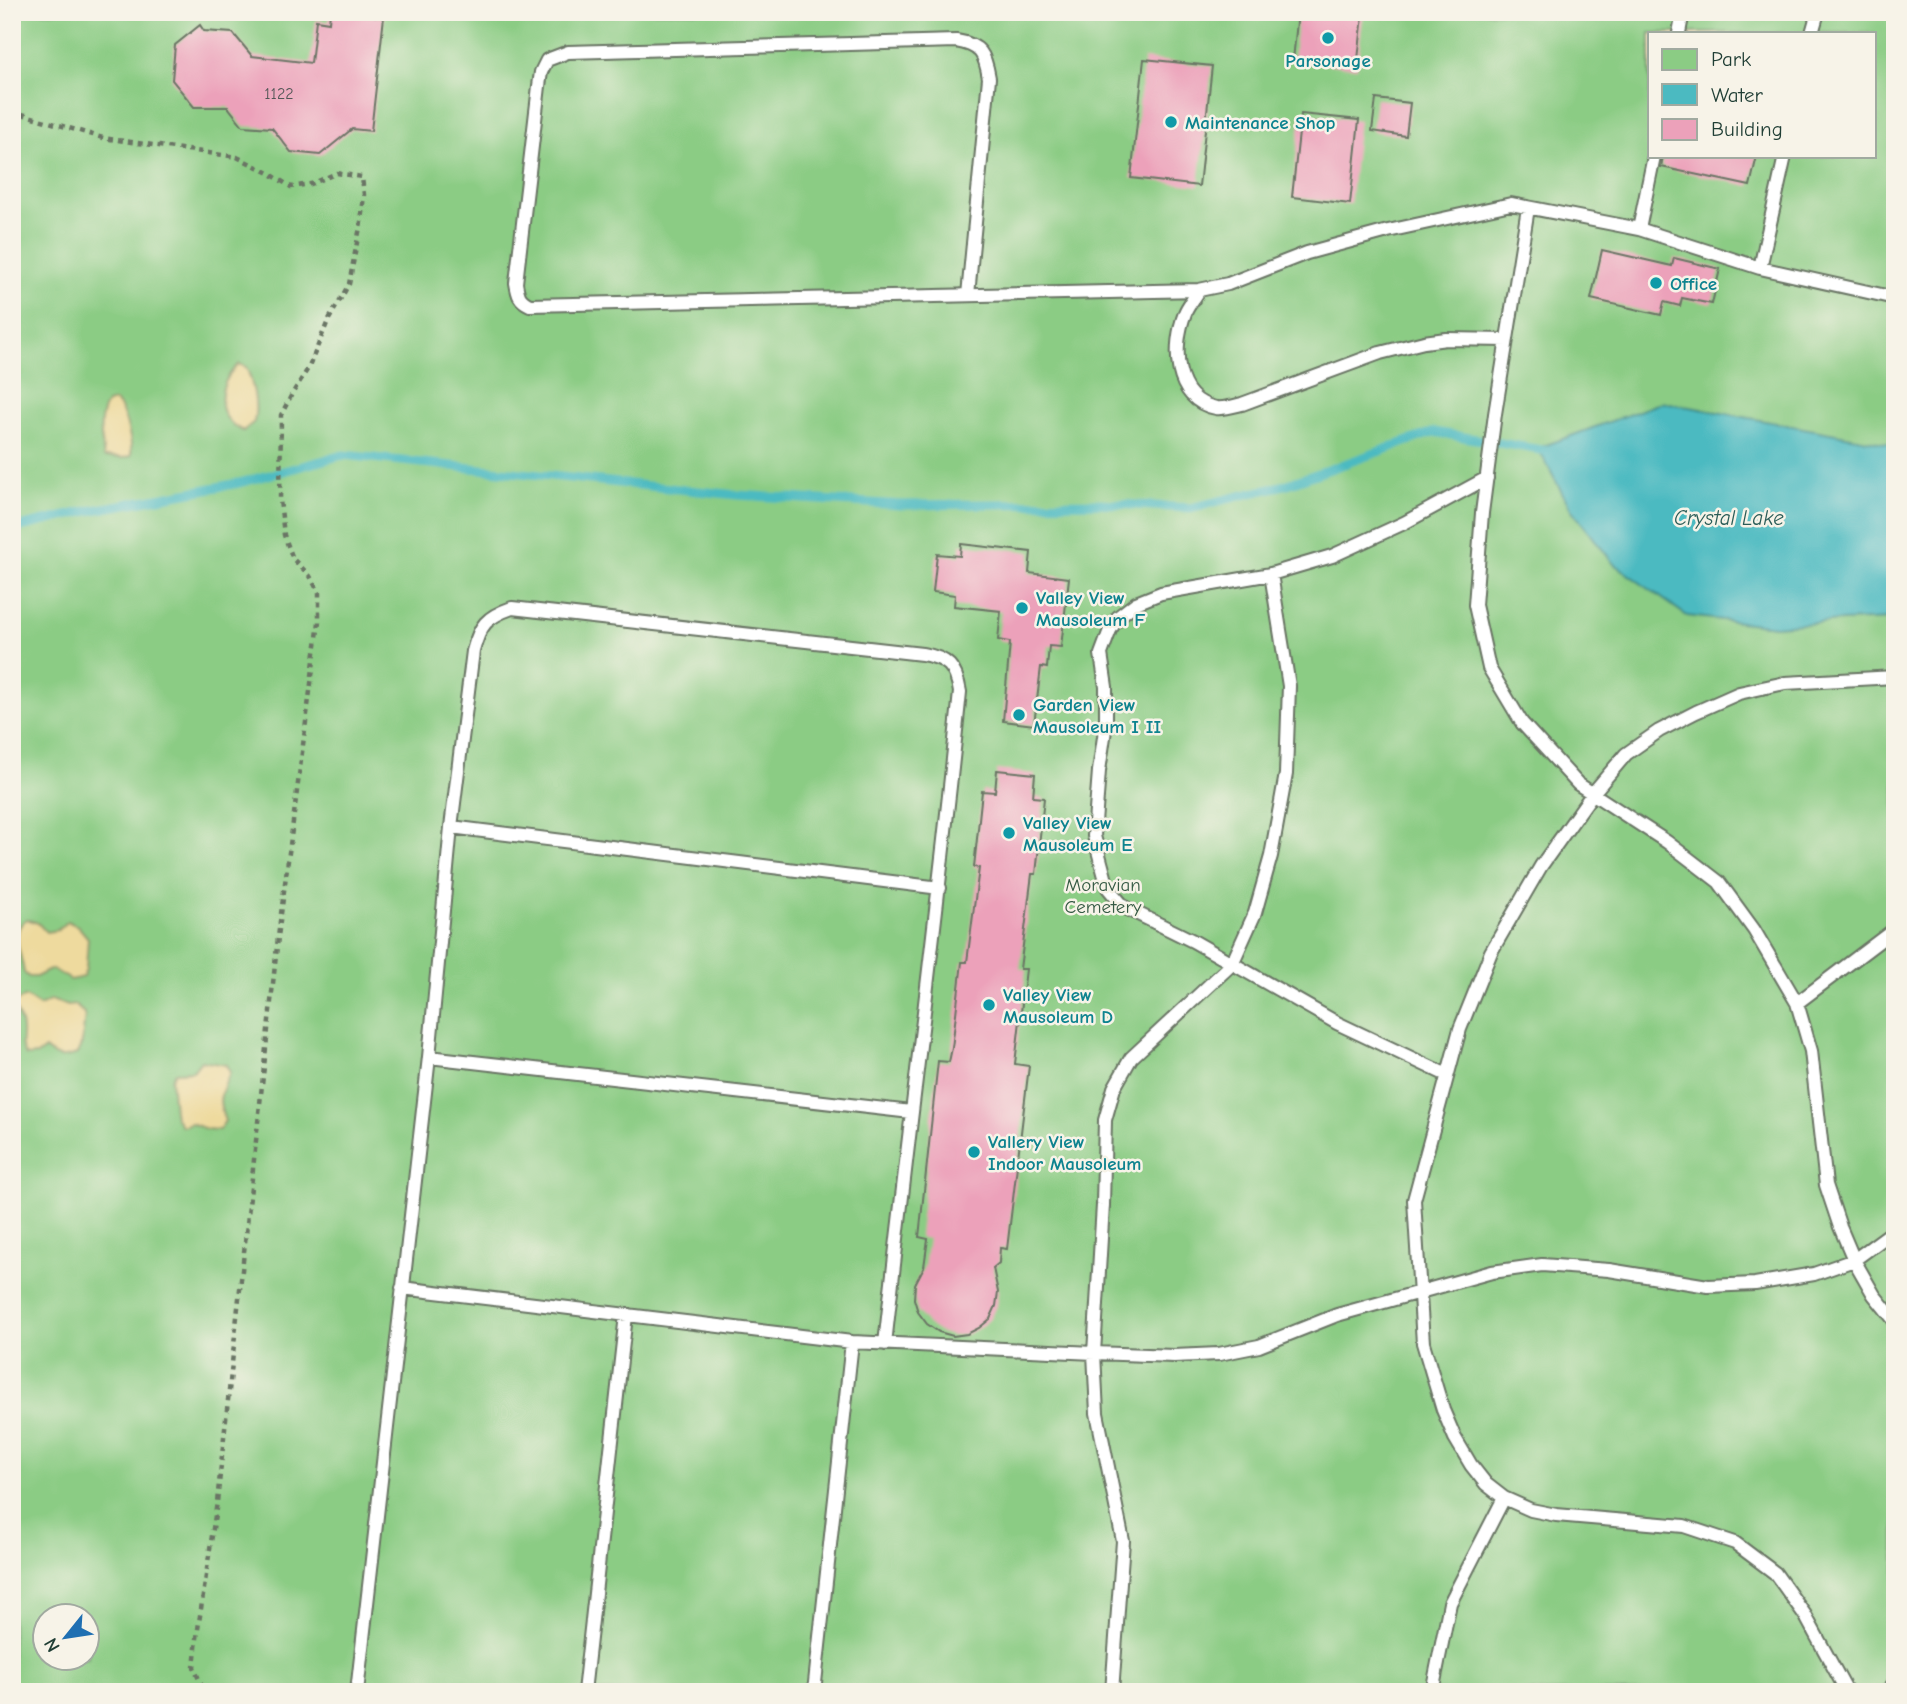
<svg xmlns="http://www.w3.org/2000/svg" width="1907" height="1704" font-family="'Comic Neue',sans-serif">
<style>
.green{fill:#8bcc84;stroke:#55845c;stroke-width:2;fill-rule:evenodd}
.sand{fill:#eeda9e;stroke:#868c69;stroke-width:2}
.water{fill:#4bbac1;stroke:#357c7a;stroke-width:2}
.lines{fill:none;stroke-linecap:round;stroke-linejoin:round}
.stream{stroke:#4bbac1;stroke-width:9}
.building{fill:#eca1ba}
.service-casing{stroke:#6a7565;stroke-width:16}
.path{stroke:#6a7565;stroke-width:4.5;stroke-dasharray:5 5;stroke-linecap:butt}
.service{stroke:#fff;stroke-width:12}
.culture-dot{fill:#0f9aa8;stroke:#f7f3e8;stroke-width:2.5}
.labels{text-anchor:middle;stroke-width:5;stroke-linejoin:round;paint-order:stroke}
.number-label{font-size:16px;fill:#525656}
.culture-label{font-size:19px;font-weight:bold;fill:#0d838f;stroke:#f7f3e8;text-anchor:start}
.park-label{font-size:19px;fill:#355a44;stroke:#f7f3e8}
.water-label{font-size:21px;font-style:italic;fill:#2a5c57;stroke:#f7f3e8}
</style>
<rect width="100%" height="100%" fill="#f7f3e8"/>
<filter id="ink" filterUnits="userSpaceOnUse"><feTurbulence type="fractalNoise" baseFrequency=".0143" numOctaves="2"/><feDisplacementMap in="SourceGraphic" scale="14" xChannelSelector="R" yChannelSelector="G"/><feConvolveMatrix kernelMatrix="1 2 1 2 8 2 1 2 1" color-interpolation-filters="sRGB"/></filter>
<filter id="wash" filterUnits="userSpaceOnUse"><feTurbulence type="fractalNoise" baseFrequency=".00686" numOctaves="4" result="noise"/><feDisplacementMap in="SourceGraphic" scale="28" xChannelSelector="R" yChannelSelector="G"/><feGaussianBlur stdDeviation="1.57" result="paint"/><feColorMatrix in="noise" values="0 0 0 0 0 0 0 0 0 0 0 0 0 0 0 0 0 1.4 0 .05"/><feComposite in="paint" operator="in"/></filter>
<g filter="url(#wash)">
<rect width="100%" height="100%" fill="#f4ddc0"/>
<path class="green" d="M12,12h1883v1680h-1883zM1650,33h224v123h-224zM46,1616h42v42h-42z"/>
<path class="sand" d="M239,364l7,3c7,15 12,38 8,55l-11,9c-30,-14 -26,-47 -4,-67z
M115,401c10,10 18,41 16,55l-7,2 -20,-1c-3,-18 -7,-39 3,-54z
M27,919l11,4 8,9 12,-2 9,-9 11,5 10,12 -2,31 -3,8 -12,3 -19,-11 -16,8h-7l-5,-4c-2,-19 -16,-42 3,-54z
M26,997l14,9 11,-6 17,6 7,-1 10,9 -3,29 -5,11c-15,5 -20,5 -32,-5l-8,6 -11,1c-9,-12 -1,-19 -5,-33 -2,-8 -7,-12 -7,-21z
M201,1061l25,4 4,7c-9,23 -14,25 -5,49l-6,9 -13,-1 -15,-6 -9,3 -7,-9 -1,-6 -3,-32 4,-7 18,-1z"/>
<path class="water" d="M1663,402l232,43v174l-53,2 -67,5 -88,-10 -73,-52 -43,-55 -33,-61z"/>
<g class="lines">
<path class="stream" d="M12,529l71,-17 156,-29 104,-28 394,40 164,10 197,-2 92,5 95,-23 149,-53 113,19"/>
</g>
<g id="blocks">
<path class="building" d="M330,12l54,5 -13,114 -19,-2 -32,26 -29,-3 -19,-24 -29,-2 -15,-19h-34l-22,-27 3,-35 25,-20 4,6 29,2 19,23 59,7 5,-43 13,2z
M1298,12h63l-1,4h3l-6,52 -64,-8z
M1144,59l68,7 -13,120 -68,-8z
M1376,99l34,4 -4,33 -34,-5z
M1301,114l58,6 -9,84 -58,-7z
M1663,156h94l-7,30 -89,-19z
M1602,250l70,16 2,-8 46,11 -8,35 -30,-6 -2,8 -16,-4 -3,13 -70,-16z
M961,544l70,8 -2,21 40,5 -8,69 -12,-1 -2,22 -6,-1 -7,58 -31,-4 7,-79 -12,-2 3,-29 -47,-5 1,-11 -22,-3 4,-38 23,2z
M997,770l38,4 -2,23 11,1 -8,76h-4l-12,95h6l-11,95 14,2 -22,183 -7,-1 -1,15 -6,5 5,24 -2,14 -6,13 -11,9 -12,6 -14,2 -14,-4 -12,-8 -9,-12 -4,-13 1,-15 9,-17 4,-28 -9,-2 19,-176 11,1 3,-14 10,-86h5l12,-94 -5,-1 8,-76 13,1z"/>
</g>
</g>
<g filter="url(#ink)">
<use href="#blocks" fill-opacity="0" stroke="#6a7565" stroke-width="2"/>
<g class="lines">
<defs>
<path id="service" d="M1679,33l4,-21
M1812,33l6,-21
M1528,208l-33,206 -13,99 -7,92 14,63 33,55 56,61 89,58 52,40 35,48 43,73 14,48 15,134 14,42 14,33 20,35 21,26
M1639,229l15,-73
M1760,268l25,-112
M968,295l21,-217c-4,-24 -8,-33 -33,-37l-388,11 -21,8 -6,12 -2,14 -23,197c2,12 3,17 14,22l669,-15
M1507,340l-61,-1 -22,3 -44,11 -138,51c-8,2 -18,5 -26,4 -43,-8 -44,-62 -31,-95 3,-8 10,-15 14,-23l29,-6 79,-31 81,-22 123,-27 128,25 121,39 135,30
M451,827l489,61
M1797,1003l98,-74
M429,1057l482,55
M1447,1075l-110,-52 -144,-82 -69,-34 -16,-19 -14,-52 5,-65 7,-48v-36l-5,-33 9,-24 8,-13 18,-14 25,-10 110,-19 61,-18 72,-33 83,-45
M402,1288l450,54 242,11 80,3 45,-2 40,-8 78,-31 155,-43 50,-7 67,5 99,16 47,-2 59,-10 40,-14 41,-30
M357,1692l72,-635 22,-230 22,-176c7,-26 13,-34 39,-43l410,46c26,4 34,13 38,38 -22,218 -51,435 -75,652
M584,1692l42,-377
M814,1692l38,-350
M1112,1692l11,-151 -26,-128 -3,-60 9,-148 2,-85 9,-32 17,-30 101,-94 23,-51 16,-57 15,-82 3,-88 -18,-112
M1432,1692l18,-89 54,-105
M1847,1692l-42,-77 -30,-42 -40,-30 -51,-17 -128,-11 -25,-5 -27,-12 -18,-14 -15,-19 -16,-27 -12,-28 -20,-67 -9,-143 46,-171 31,-77 50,-86 52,-73 33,-39 33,-23 37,-19 43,-19 46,-10 110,-6
M1887,1692l8,-10"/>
</defs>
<use href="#service" class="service-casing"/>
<path class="path" d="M12,111l91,27 134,19 32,16 22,14 20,-3 26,-11 25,4 2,18 -3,27 -12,62 -21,37 -19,46 -17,27 -11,21 -1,85 4,35 9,24 17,17 9,17v29l-41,315 -61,565 -19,127 -4,38 10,25"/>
<use href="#service" class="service"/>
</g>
</g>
<g class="culture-dot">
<circle cx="1328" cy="38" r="7"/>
<circle cx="1171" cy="122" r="7"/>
<circle cx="1656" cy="283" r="7"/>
<circle cx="1022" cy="608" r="7"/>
<circle cx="1019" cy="715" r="7"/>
<circle cx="1009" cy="833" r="7"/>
<circle cx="989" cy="1005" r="7"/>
<circle cx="974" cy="1152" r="7"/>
</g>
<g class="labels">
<g class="number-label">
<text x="279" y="99">1122</text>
</g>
<g class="culture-label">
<text x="1328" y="67" text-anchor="middle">Parsonage</text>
<text x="1185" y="129">Maintenance Shop</text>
<text x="1670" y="290">Office</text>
<text x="1036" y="604">Valley View<tspan x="1036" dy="22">Mausoleum F</tspan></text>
<text x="1033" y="711">Garden View<tspan x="1033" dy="22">Mausoleum I II</tspan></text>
<text x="1023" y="829">Valley View<tspan x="1023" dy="22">Mausoleum E</tspan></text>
<text x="1003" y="1001">Valley View<tspan x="1003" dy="22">Mausoleum D</tspan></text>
<text x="988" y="1148">Vallery View<tspan x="988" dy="22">Indoor Mausoleum</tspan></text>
</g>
<g class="park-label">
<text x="1103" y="891">Moravian<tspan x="1103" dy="22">Cemetery</tspan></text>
</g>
<g class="water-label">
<text x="1729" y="525">Crystal Lake</text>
</g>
</g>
<rect width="1907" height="1704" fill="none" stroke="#f7f3e8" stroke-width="42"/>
<rect x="1648" y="32" width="228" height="126" fill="#f7f3e8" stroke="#a1aaa0" stroke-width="2"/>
<rect x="1662" y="49" width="35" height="21" fill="#8bcc84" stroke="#a1aaa0" stroke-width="2"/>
<text x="1711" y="66" font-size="21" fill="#1f3d34">Park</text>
<rect x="1662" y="84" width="35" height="21" fill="#4bbac1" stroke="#a1aaa0" stroke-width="2"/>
<text x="1711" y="102" font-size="21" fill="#1f3d34">Water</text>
<rect x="1662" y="119" width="35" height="21" fill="#eca1ba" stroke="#a1aaa0" stroke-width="2"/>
<text x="1711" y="136" font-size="21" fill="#1f3d34">Building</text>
<g transform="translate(66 1637) rotate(240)"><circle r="33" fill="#f7f3e8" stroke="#a1aaa0" stroke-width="2"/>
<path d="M0-5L12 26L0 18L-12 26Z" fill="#1f6fb2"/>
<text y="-10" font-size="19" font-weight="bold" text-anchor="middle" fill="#1f3d34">N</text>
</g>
</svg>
